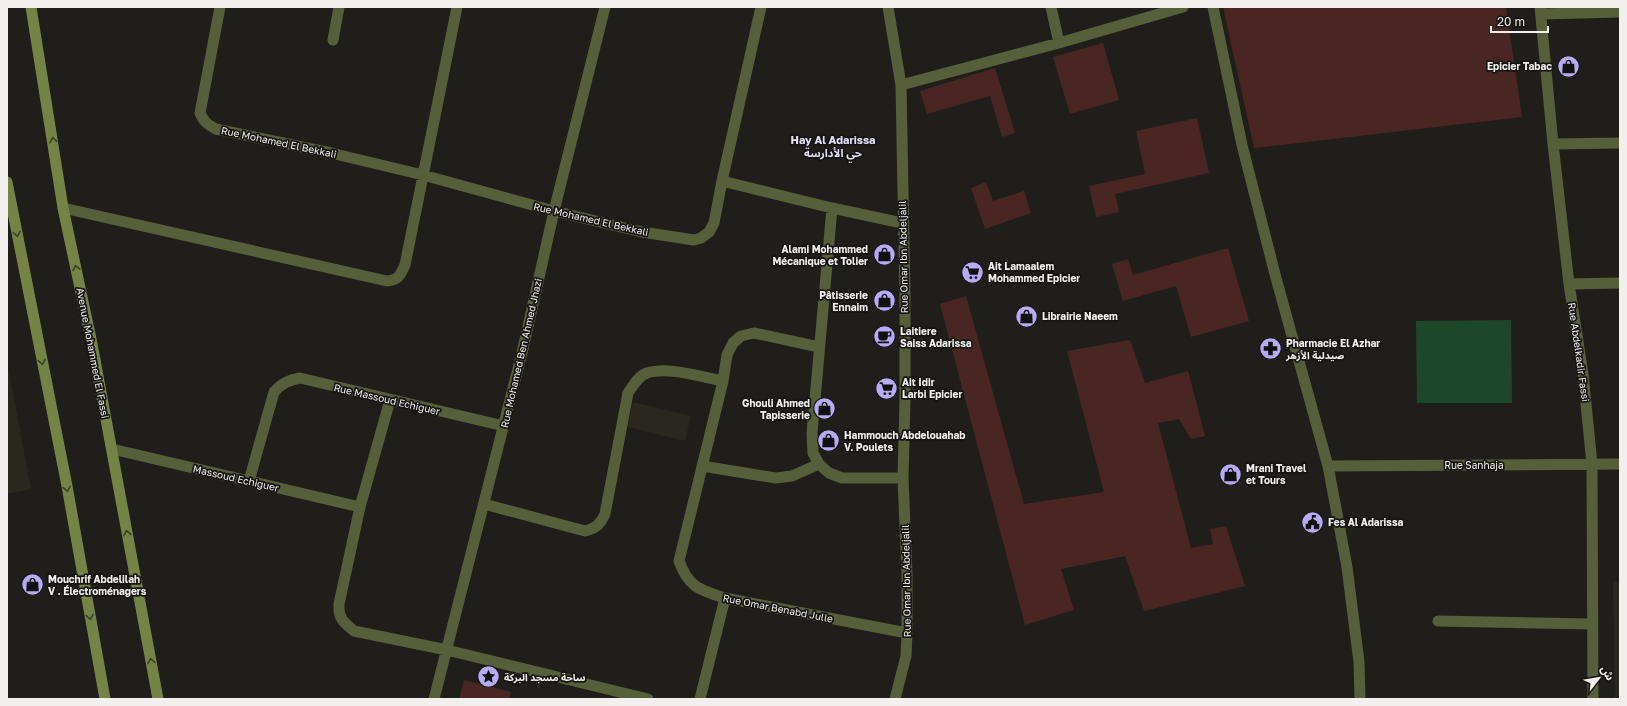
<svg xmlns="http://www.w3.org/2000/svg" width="1627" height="706" font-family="'Golos Text','Noto Sans Arabic',sans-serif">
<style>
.built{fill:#2a271e}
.green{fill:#4a2623}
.water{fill:#1d472a}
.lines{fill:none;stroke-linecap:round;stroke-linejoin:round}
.minor{stroke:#565f39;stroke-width:11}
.secondary{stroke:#758445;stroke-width:11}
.oneway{stroke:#3c4126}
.labels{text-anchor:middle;stroke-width:3.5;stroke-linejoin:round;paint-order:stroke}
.poi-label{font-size:10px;font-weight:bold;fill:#f1f0ee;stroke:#161512;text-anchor:start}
.street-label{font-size:10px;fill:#f1f0ee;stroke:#161512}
.neighbourhood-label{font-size:11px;font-weight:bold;fill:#e3dffd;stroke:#161512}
</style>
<rect width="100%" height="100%" fill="#201e1b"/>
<path class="built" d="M7,361l24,128 -24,5z
M633,402l58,14 -6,25 -57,-14z
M1613,582h7v117h-5z"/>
<path class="green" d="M1223,7h283l16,110 -268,31z
M1103,43l16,57 -49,14 -17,-57z
M995,68l20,65 -13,4 -12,-41 -63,18 -7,-23z
M1197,118l12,55 -94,21 4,18 -23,5 -7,-31 56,-12 -9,-43z
M986,182l7,19 31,-10 7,22 -46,16 -14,-41z
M1228,248l21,73 -58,16 -15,-51 -53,15 -11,-37 16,-5 5,16z
M966,296l58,208 80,-12 -37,-141 63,-11 15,43 43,-12 17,65 -14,3 -12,-20 -21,4 33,125 22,-4 -3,-15 16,-3 19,60 -101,25 -19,-55 -64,13 13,41 -49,15 -85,-321z
M464,680l47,12 -2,7h-50z"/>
<path class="water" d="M1511,320l1,83h-95l-1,-82z"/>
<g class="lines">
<path class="minor" d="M220,7l-20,106c4,9 8,12 16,16l115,24 92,22 131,36 88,21 52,8 7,-2 8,-6 5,-9 8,-42 39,-174
M888,7l13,78 4,211v104l-2,78 4,96v59l-1,23 -11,43
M1051,7l8,36
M1213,7l29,138 34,133 52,188 19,101 12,95 1,37
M1540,7l13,137 16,140 14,90 9,90 1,235
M1541,14l79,-2
M333,40l6,-33
M901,85l158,-42 124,-36
M1553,144l67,-1
M722,181l110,27 70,15
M63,208l324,73c12,-1 13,-6 18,-16l52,-258
M832,208l-20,225 1,20 6,11 10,9 13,5h61
M1569,284l51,-1
M819,347l-65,-14 -13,3 -8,7 -6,12 -4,26 -44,180c10,27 21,29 46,37l182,35
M390,400l-30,107 -21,97c-1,14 4,18 15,27l93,19 201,49
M112,449l248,58
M702,466l74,12 16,-2 27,-12
M1328,466l292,-2
M249,481l25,-89c8,-9 15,-12 26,-14l204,48
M484,504l101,27c12,-3 15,-7 20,-17l23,-121c5,-7 10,-17 19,-20 20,-7 55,4 76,8
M1438,621l154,3
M434,699l88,-346 32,-142 51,-204
M700,699l25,-101"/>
<path class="secondary" d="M31,7l32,201 29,136 66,355
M7,182l60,304 38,213"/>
</g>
<defs><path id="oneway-chevron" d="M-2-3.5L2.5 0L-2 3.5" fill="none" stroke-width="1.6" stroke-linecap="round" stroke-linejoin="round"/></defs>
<g class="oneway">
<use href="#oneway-chevron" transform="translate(53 140) rotate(-99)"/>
<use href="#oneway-chevron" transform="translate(17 234) rotate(79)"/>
<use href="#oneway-chevron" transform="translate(76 268) rotate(-102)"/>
<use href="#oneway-chevron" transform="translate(42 362) rotate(79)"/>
<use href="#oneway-chevron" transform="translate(67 489) rotate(80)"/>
<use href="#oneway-chevron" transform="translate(127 533) rotate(-100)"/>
<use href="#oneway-chevron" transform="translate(90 617) rotate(80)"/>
<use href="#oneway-chevron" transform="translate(151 661) rotate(-100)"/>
</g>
<defs>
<symbol id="shop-disc" viewBox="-11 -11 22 22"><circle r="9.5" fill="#b7abf8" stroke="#161512"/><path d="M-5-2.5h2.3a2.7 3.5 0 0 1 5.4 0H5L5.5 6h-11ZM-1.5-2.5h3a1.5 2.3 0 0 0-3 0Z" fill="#111"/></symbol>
<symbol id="supermarket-disc" viewBox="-11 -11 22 22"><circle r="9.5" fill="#b7abf8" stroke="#161512"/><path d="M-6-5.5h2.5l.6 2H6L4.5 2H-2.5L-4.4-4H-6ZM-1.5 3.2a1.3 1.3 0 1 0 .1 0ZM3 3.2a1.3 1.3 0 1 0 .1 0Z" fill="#111"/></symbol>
<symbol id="cafe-disc" viewBox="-11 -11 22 22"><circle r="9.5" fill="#b7abf8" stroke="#161512"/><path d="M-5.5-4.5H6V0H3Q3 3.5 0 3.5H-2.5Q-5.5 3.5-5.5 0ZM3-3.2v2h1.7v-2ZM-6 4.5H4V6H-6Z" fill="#111"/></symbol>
<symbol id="pharmacy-disc" viewBox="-11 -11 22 22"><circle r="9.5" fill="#b7abf8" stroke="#161512"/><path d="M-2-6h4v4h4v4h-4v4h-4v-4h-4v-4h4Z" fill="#111"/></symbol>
<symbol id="civic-disc" viewBox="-11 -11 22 22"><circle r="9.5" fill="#b7abf8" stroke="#161512"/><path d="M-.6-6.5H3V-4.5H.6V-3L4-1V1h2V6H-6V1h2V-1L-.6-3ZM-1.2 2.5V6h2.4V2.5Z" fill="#111"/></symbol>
<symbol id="sight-disc" viewBox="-11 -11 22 22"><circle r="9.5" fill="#b7abf8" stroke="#161512"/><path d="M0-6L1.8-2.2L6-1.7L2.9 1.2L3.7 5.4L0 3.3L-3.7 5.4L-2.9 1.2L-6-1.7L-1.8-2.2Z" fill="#111"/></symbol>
</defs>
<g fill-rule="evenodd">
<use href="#shop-disc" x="1556" y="54" width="25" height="25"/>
<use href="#shop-disc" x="872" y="242" width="25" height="25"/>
<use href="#supermarket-disc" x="960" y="260" width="25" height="25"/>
<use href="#shop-disc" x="872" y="288" width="25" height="25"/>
<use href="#shop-disc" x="1014" y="304" width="25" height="25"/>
<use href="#cafe-disc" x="872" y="324" width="25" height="25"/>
<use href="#pharmacy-disc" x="1258" y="336" width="25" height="25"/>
<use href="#supermarket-disc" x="874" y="376" width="25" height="25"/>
<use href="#shop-disc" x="812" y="396" width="25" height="25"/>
<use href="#shop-disc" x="816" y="428" width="25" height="25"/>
<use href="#shop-disc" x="1218" y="462" width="25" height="25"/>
<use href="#civic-disc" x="1300" y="510" width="25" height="25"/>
<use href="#shop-disc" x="20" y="572" width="25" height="25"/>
<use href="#sight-disc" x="476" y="664" width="25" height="25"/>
</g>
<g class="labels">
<g class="poi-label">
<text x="1552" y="70" text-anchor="end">Epicier Tabac</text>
<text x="868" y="253" text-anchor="end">Alami Mohammed<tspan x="868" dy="12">Mécanique et Tolier</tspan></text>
<text x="988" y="270">Ait Lamaalem<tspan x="988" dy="12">Mohammed Epicier</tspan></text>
<text x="868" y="299" text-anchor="end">Pâtisserie<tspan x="868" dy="12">Ennaim</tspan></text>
<text x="1042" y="320">Librairie Naeem</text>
<text x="900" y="335">Laitiere<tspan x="900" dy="12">Saiss Adarissa</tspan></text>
<text x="1286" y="347">Pharmacie El Azhar<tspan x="1286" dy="12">صيدلية الأزهر</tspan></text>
<text x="902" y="386">Ait Idir<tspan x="902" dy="12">Larbi Epicier</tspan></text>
<text x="810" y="407" text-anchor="end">Ghouli Ahmed<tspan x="810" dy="12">Tapisserie</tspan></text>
<text x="844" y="439">Hammouch Abdelouahab<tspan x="844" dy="12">V. Poulets</tspan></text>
<text x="1246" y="472">Mrani Travel<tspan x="1246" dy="12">et Tours</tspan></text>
<text x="1328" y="526">Fes Al Adarissa</text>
<text x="48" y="583">Mouchrif Abdelilah<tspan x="48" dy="12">V . Électroménagers</tspan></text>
<text x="504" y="681">ساحة مسجد البركة</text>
</g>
<g class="street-label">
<text transform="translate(279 142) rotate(12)" y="4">Rue Mohamed El Bekkali</text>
<text transform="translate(591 219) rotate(13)" y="4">Rue Mohamed El Bekkali</text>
<text transform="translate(903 257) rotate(-91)" y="4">Rue Omar Ibn Abdeljalil</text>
<text transform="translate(1579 352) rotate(82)" y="4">Rue Abdelkadir Fassi</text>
<text transform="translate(93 353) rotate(79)" y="4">Avenue Mohammed El Fassi</text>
<text transform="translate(521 353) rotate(-77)" y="4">Rue Mohamed Ben Ahmed Jhazi</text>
<text transform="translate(387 399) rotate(13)" y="4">Rue Massoud Echiguer</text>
<text x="1474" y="469">Rue Sanhaja</text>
<text transform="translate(236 478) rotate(13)" y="4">Massoud Echiguer</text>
<text transform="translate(906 581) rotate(-91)" y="4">Rue Omar Ibn Abdeljalil</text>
<text transform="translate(778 608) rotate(11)" y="4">Rue Omar Benabd Julle</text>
</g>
<g class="neighbourhood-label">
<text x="833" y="144">Hay Al Adarissa<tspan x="833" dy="13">حي الأدارسة</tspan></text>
</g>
</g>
<rect width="1627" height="706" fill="none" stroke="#f1f0ee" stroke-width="16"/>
<g transform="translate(1599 678) rotate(59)" stroke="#161512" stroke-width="3" paint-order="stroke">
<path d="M0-3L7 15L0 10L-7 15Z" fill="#f1f0ee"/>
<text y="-6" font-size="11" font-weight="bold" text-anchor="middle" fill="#f1f0ee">ش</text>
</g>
<path d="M1491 26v6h57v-6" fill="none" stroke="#f1f0ee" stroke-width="2"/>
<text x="1497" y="26" font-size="12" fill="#f1f0ee" stroke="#161512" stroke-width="3" paint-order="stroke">20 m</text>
</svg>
